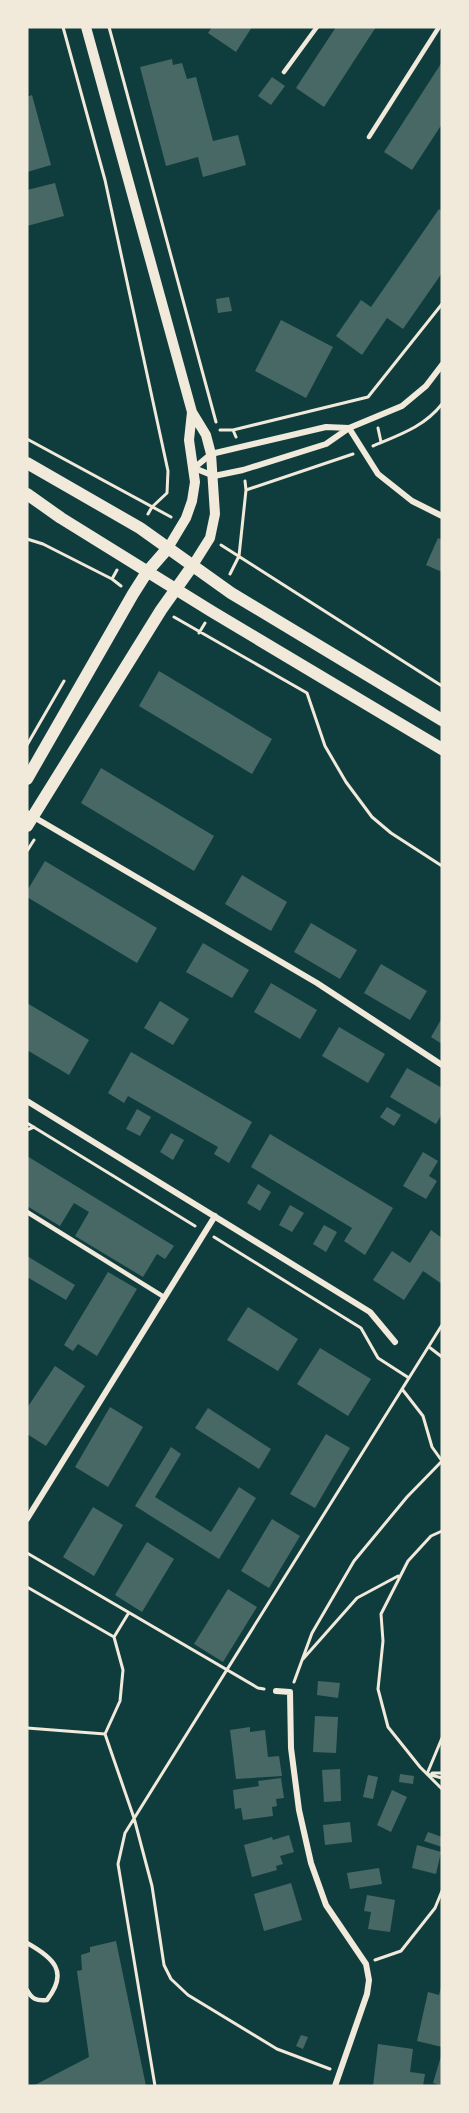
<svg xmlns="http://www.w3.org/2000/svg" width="469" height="2113" font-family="'Fira Sans Condensed',sans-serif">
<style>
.building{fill:#486865}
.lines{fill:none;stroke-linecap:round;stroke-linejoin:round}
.path{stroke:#f1e9da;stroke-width:3}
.service{stroke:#f1e9da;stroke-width:4.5}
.minor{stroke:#f1e9da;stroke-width:6}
.tertiary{stroke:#f1e9da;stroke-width:10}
.secondary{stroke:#f1e9da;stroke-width:12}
</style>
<rect width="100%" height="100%" fill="#0f3d3e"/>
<path class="building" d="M212,27h40l-16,25 -28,-19z
M336,27h40l-52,80 -28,-19z
M172,59l1,6 9,-2 5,16 9,-2 17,64 25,-6 8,30 -43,12 -5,-20 -32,9 -26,-99z
M442,62v62l-30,46 -28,-18z
M272,77l13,9 -14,19 -13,-9z
M32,95l19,70 -24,7v-75z
M55,183l9,33 -37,10v-36z
M439,209l3,2v62l-39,56 -16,-11 -25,37 -26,-19 25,-36 10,7z
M229,297l3,14 -14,2 -2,-14z
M281,320l52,27 -27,51 -51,-27z
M438,538l4,2v32l-16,-7z
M159,671l113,68 -20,35 -113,-68z
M101,768l113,68 -20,35 -113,-68z
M45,861l112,67 -20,35 -110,-66v-6z
M242,875l45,27 -16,29 -46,-27z
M311,923l46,27 -17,29 -46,-27z
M203,943l46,27 -17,28 -46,-26z
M381,964l46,27 -17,29 -46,-27z
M271,983l46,27 -17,29 -46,-27z
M160,1001l29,18 -16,26 -29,-17z
M27,1003l62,37 -20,35 -42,-25z
M442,1018v26l-11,-7z
M339,1027l46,27 -17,29 -46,-27z
M131,1052l121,70 -23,41 -15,-9 4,-7 -90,-51 -4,7 -16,-10z
M407,1068l35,20v26l-6,10 -46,-27z
M387,1107l14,8 -7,11 -14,-9z
M137,1109l14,8 -11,19 -14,-7z
M171,1133l13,7 -11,20 -13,-8z
M270,1134l123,74 -28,47 -21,-14 8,-13 -101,-61z
M423,1152l15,9 -9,15 8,5 -11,18 -23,-13z
M27,1156l147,90 -9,13 -8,-5 -14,23 -68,-41 14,-24 -15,-9 -14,23 -33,-20z
M258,1184l13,8 -11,19 -13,-8z
M290,1205l14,8 -12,19 -13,-7z
M324,1225l13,7 -11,20 -13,-8z
M431,1230l11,8v46l-19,-13 -19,29 -31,-20 19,-29 18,12z
M27,1256l48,29 -9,15 -39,-23z
M108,1272l29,17 -40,67 -19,-12 -5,7 -9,-6z
M248,1307l50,32 -20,32 -51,-31z
M320,1348l51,31 -23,37 -51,-32z
M55,1366l30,20 -39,60 -19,-12v-26z
M110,1407l33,20 -35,60 -33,-20z
M208,1408l63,41 -12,20 -64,-41z
M326,1434l24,14 -35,60 -25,-14z
M171,1447l10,7 -26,43 56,35 28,-45 17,11 -37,61 -84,-53z
M93,1507l30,18 -29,51 -31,-19z
M272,1519l28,17 -31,52 -28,-17z
M147,1542l27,17 -32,53 -27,-17z
M228,1589l29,18 -34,55 -29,-18z
M318,1681l22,2 -2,15 -21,-3z
M315,1716l23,1 -2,36 -23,-1z
M250,1727v5l15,-2 3,27 11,-1 3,20 -46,3 -6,-49z
M340,1769l1,32 -17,1 -2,-32z
M400,1774l14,2 -1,8 -14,-2z
M368,1775l10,2 -5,22 -10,-2z
M281,1778l3,20 -8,1 1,7 -5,1 1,9 -30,4 -2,-12 -6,1 -2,-19 26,-4 -1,-5z
M392,1790l15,7 -16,35 -14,-7z
M350,1822l2,20 -27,3 -2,-20z
M428,1832l14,5v10l-18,-6z
M289,1835l5,17 -14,4 3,8 -7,2 1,4 -25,7 -8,-32 28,-8 1,3z
M417,1845l24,7 -5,22 -24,-6z
M379,1868l3,16 -32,5 -3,-16z
M291,1883l11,37 -38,11 -10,-37z
M367,1895l28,5 -5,32 -22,-3 3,-17 -7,-1z
M116,1941l30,145h-113l56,-29 -12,-86 5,-1 -1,-15 9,-3v-5z
M441,1987l1,1v59l-25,-6 11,-49 11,3z
M301,2035l7,2 -5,12 -7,-3z
M378,2044l35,5 -3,23 15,2 -2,12h-50z
M442,2053v33l-9,-3z"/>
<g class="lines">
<path class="path" d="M63,27l42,153 63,291 -1,22 -15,14 -4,7
M109,27l107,395
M378,428l3,14
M220,430h13l3,7
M233,430l135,-33 74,-93
M27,439l144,78
M373,446c26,-11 51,-19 69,-42
M246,490l107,-36
M27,539l16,5 69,35 9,7
M221,545l221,141
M230,574l9,-18 7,-66 -1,-9
M112,579l5,-9
M174,617l133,76 18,53 21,36 26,35 19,16 51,33
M199,633l6,-10
M27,745l37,-64
M27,851l7,-11
M27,1123l168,103
M27,1130l7,-3
M214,1237l147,91 17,30 31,20
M429,1347l13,10
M402,1389l21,27 9,31 10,14
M442,1531l-11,5 -23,25 -27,53 2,27 -5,48 10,38 32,40 22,22
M27,1553l231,135 6,1
M27,1587l87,50
M128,1614l-14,23 9,33 -3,31 -15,33 29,84 18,68 12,79 7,14 17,16 89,54 53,20
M303,1659l54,-61 41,-22
M294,1682l18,-49 42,-72 53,-64 35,-36
M27,1728l78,6
M442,1738l-15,36 15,4
M432,1773h10
M375,1960l26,-9 34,-43 7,-17
M155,2086l-37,-222 7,-31 317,-508"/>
<path class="service" d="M284,72l33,-45
M369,137l70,-110
M27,1212l137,85
M27,1943c27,15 42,29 20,57 -11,1 -15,-1 -20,-10"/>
<path class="minor" d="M349,428l-23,-1 -115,27 -17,14 20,8 29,-6 83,-26 23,-16 53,-22 24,-20 16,-21
M349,428l29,46 34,27 30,15
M27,813l290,170 125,82
M27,1101l343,211 25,30
M27,1519l188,-303
M276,1691l14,1 1,56 8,62 12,53 15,42 40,59 3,16 -2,14 -32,92"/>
<path class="tertiary" d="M86,27l106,385 14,23 5,19 4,60 -5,24 -17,27
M168,548l18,-30 6,-17 3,-19 -6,-42 3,-28"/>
<path class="secondary" d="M27,463l113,65 91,65 211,127
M27,494l34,24 150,93 231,138
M27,779l106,-185 14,-22 21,-24
M27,826l134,-216 32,-45"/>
</g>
<rect width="469" height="2113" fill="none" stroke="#f1e9da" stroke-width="57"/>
</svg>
